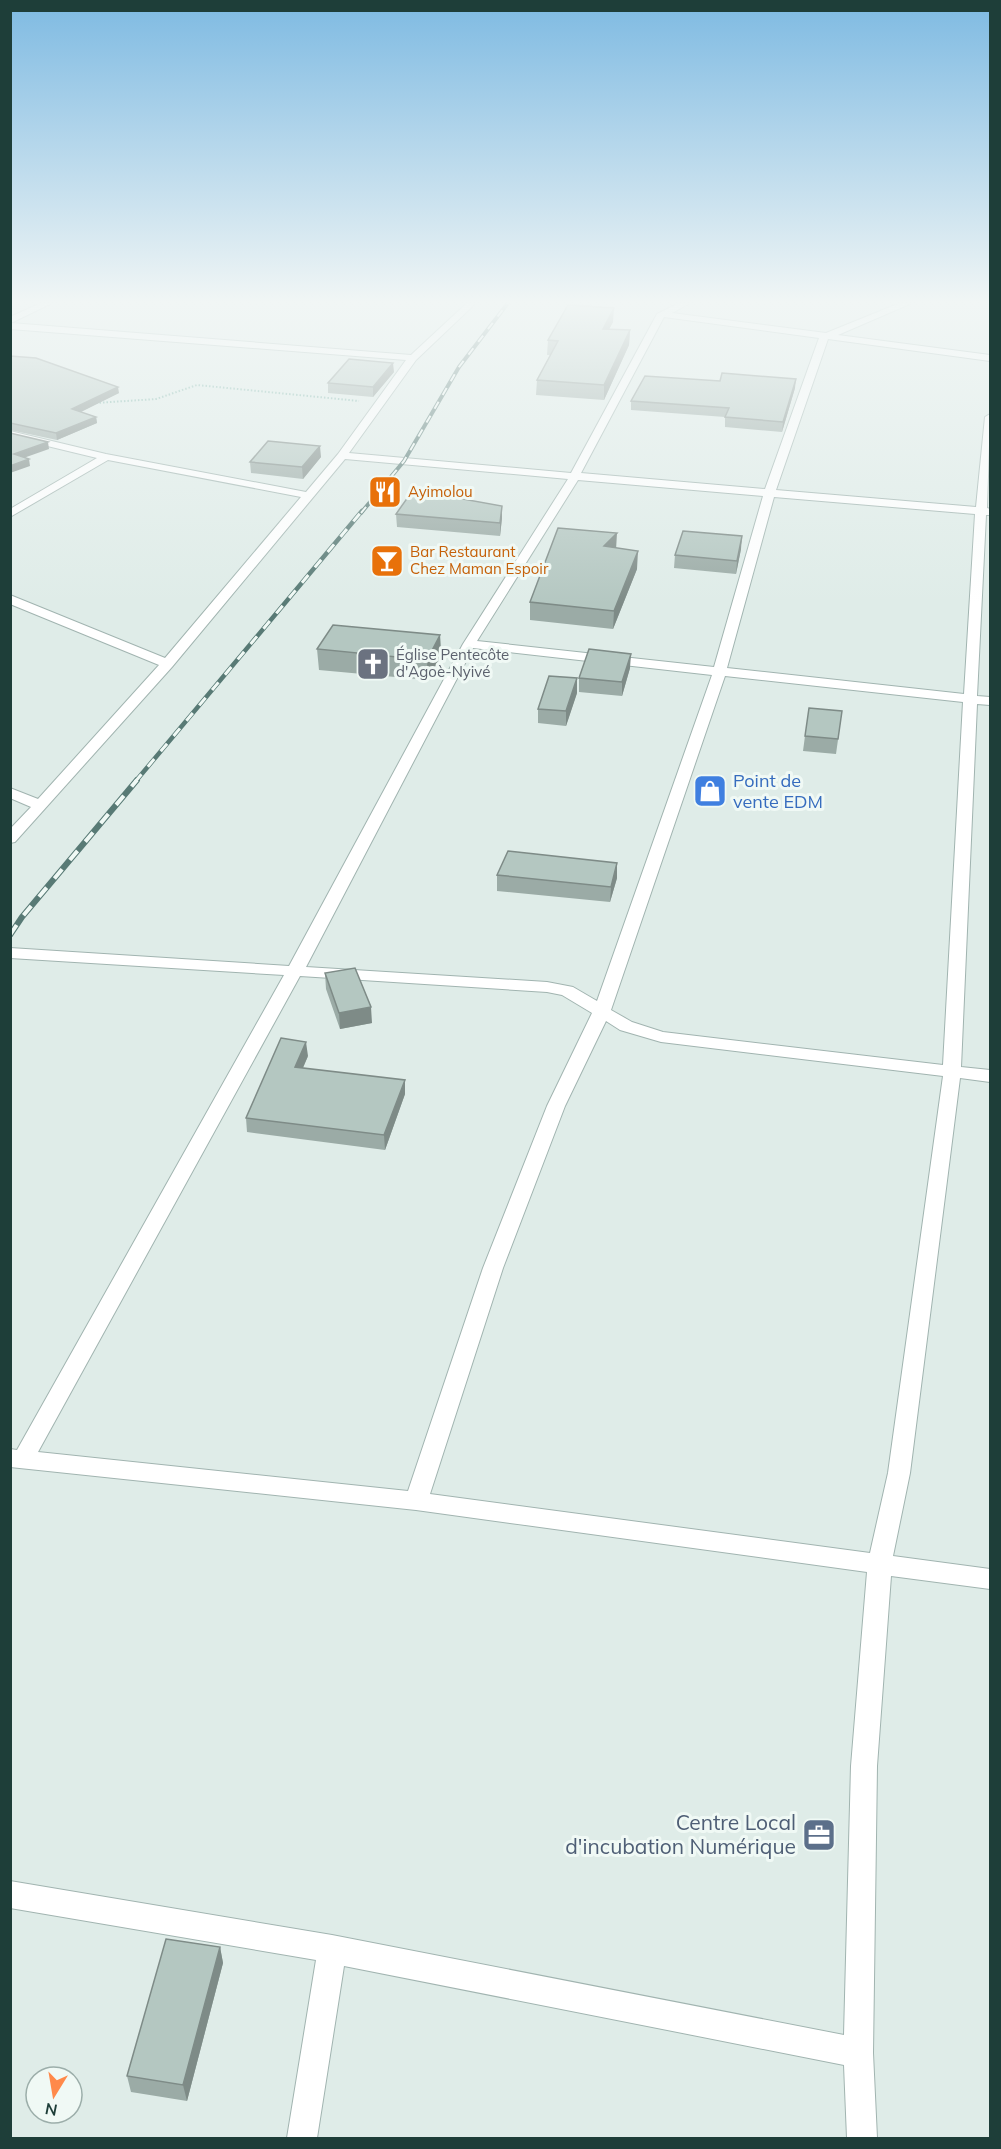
<svg xmlns="http://www.w3.org/2000/svg" width="1001" height="2149" font-family="Mulish,sans-serif">
<style>
.lines{fill:none;stroke-linecap:round;stroke-linejoin:round}
.minor-casing{stroke:#a1b4b0;stroke-width:2}
.path{stroke:#7cb4a8;stroke-width:2;stroke-dasharray:1.5 2;stroke-linecap:butt}
.minor{fill:#fff;fill-rule:evenodd}
.rail-far2-casing{stroke:#587a75;stroke-width:4}
.rail-far1-casing{stroke:#587a75;stroke-width:4.5}
.rail-casing{stroke:#587a75;stroke-width:6}
.rail-far2{stroke:#f0f9f5;stroke-width:2;stroke-dasharray:8;stroke-linecap:butt}
.rail-far1{stroke:#f0f9f5;stroke-width:3;stroke-dasharray:10;stroke-linecap:butt}
.rail{stroke:#f0f9f5;stroke-width:4;stroke-dasharray:12;stroke-linecap:butt}
.wall{fill:#9baba6}
.shaded-wall{fill:#7e8b87}
.building{fill:#b4c7c1;stroke:#7e8b87;stroke-width:1.5}
.labels{text-anchor:middle;stroke-width:6;stroke-linejoin:round;paint-order:stroke}
.far-food-label{font-size:15px;fill:#c56008;stroke:#f0f9f5;text-anchor:start}
.far-worship-label{font-size:15px;fill:#5b616d;stroke:#f0f9f5;text-anchor:start}
.shop-label{font-size:18px;fill:#366cbe;stroke:#f0f9f5;text-anchor:start}
.near-service-label{font-size:21px;fill:#4e5e75;stroke:#f0f9f5;text-anchor:end}
</style>
<rect width="100%" height="100%" fill="#dfece8"/>
<g class="lines">
<defs>
<path id="minor" d="M41,303h11l-41,20 400,32 56,-52h9l-60,57 -67,93 222,20 86,-159 22,-11h11l-18,10 154,20 74,-30h12l-74,32 152,20v6l-162,-22 -52,151 200,17 9,-90 5,-3 -3,94 3,1v6h-4l-9,181 13,1v8l-13,-1 -16,363 29,3v12l-30,-4 -50,395 -17,83 97,13v20l-99,-13 -14,190 -4,287 4,85h-30l-3,-73 -500,-99 -27,172h-30l29,-178 -306,-52v-27l322,54 512,100 7,-269 16,-194 -451,-62 -406,-43v-18l7,1 267,-475 -274,-17v-10l279,18 174,-322 105,-165 -223,-20 -173,208 -157,175 -5,1v-14l21,-22 -21,-9v-10l28,11 121,-134 -149,-61v-9l155,63 136,-161 -193,-37 -98,57v-8l87,-51 -87,-21v-6l96,23 200,38 32,-38 68,-94 -396,-31v-12zM664,317l155,21 -54,151 -184,-16zM578,480l185,16 -49,171 -237,-26zM774,497l201,17 -11,180 -237,-26zM473,648l239,27 -115,326 -24,-14 -26,-5 -241,-15zM725,676l238,26 -20,363 -280,-33 -31,-10 -21,-12zM300,976l247,16 15,3 30,18 -45,93 -64,162 -75,223 -370,-39zM606,1021l14,9 41,12 282,34 -55,397 -18,80 -440,-59 73,-226 62,-162z"/>
</defs>
<use href="#minor" class="minor-casing"/>
<path class="path" d="M96,403l60,-4 41,-14 162,16"/>
<use href="#minor" class="minor"/>
<defs>
<path id="rail-far2" d="M361,513l43,-52 55,-94 49,-64"/>
<path id="rail-far1" d="M135,782l227,-271"/>
<path id="rail" d="M10,935l12,-18 115,-137"/>
</defs>
<use href="#rail-far2" class="rail-far2-casing"/>
<use href="#rail-far1" class="rail-far1-casing"/>
<use href="#rail" class="rail-casing"/>
<use href="#rail-far2" class="rail-far2"/>
<use href="#rail-far1" class="rail-far1"/>
<use href="#rail" class="rail"/>
</g>
<path class="wall" d="M613,322l-4,7 21,1 -1,15 -25,55 -68,-5 1,-15 13,-25h-3l1,-15z
M10,356l109,37 -39,19 16,5 1,6 -40,17 -47,-10z
M394,372l-21,25 -45,-4v-10z
M795,388l-13,44 -57,-5v-10l-94,-7v-9z
M321,457l-18,22 -52,-6 -1,-11z
M396,514l106,4 -2,18 -103,-9z
M617,548l20,21 -24,60 -83,-9v-18z
M741,549l-5,25 -62,-6 1,-13z
M440,635l1,20 -13,25 -109,-10 -2,-21z
M630,668l-8,28 -43,-4v-14z
M577,693l-11,33 -28,-3v-14z
M842,711l-6,43 -33,-3 2,-15z
M617,863v15l-7,24 -113,-11v-16z
M325,973l47,50 -32,6 -14,-40z
M308,1056l-5,12 102,26 -20,56 -138,-18 -1,-14z
M220,1947l3,16 -36,138 -56,-9 -4,-16z"/>
<path class="shaded-wall" d="M614,308l-1,14 -11,21 1,-14z
M630,330l-1,15 -25,55v-15z
M393,363l1,9 -21,25v-10z
M796,379l-1,9 -13,44 1,-10z
M118,387l1,6 -46,23 -1,-7z
M96,417l1,6 -40,17 -1,-7z
M48,442l1,7 -34,12 -1,-7z
M320,446l1,11 -18,22 -1,-12z
M29,459l1,7 -20,7v-7z
M502,506v12l-2,18v-13z
M617,533l-1,17 -12,-4z
M742,536l-1,13 -5,25 1,-13z
M638,551l-1,18 -24,60 1,-18z
M440,635l1,20 -13,25 -1,-20z
M631,654l-1,14 -8,28v-14z
M577,678v15l-11,33v-15z
M617,863v15l-7,24 1,-15z
M371,1007l1,16 -32,6 -1,-16z
M306,1042l2,14 -11,25 -2,-14z
M405,1080v14l-20,56 -1,-15z
M220,1947l3,16 -36,138 -4,-16z"/>
<path class="building" d="M568,305l46,3 -11,21 27,1 -26,55 -67,-5 21,-39 -10,-1z
M10,356l26,2 82,29 -46,22 24,8 -40,16 -46,-10z
M349,359l44,4 -20,24 -45,-4z
M722,373l74,6 -13,43 -58,-5 4,-9 -98,-7 14,-25 75,5z
M10,433l38,9 -34,12 15,5 -19,7z
M268,441l52,5 -18,21 -52,-5z
M413,490l89,16 -2,17 -104,-9z
M558,528l59,5 -13,13 34,5 -24,60 -84,-9z
M683,531l59,5 -5,25 -62,-6z
M333,625l107,10 -13,25 -110,-11z
M589,649l42,5 -9,28 -43,-4z
M549,676l28,2 -11,33 -28,-2z
M809,708l33,3 -4,28 -33,-3z
M508,851l109,12 -6,24 -114,-12z
M355,968l16,39 -32,6 -14,-40z
M281,1038l25,4 -11,25 110,13 -21,55 -138,-17z
M166,1939l54,8 -37,138 -56,-9z"/>
<linearGradient id="sky" x2="0" y2="1"><stop stop-color="#7ebae2"/><stop offset="0.5" stop-color="#f1f6f5"/><stop offset="1" stop-color="#f1f6f5" stop-opacity="0"/></linearGradient>
<rect width="1001" height="604" fill="url(#sky)"/>
<defs>
<symbol id="restaurant-square" viewBox="-11 -11 22 22"><rect x="-9" y="-9" width="18" height="18" rx="4" fill="#e8710a" stroke="#f0f9f5"/><path d="M-5-6h1v4h1v-4h1v4h1v-4h1v5L-1.5 .5V6h-2V.5L-5-1ZM5-6V6H3V1.5H1.5Q1.5-4 5-6Z" fill="#fff"/></symbol>
<symbol id="bar-square" viewBox="-11 -11 22 22"><rect x="-9" y="-9" width="18" height="18" rx="4" fill="#e8710a" stroke="#f0f9f5"/><path d="M-6-5H6L.8 .8V4.5H3.5V6h-7V4.5H-.8V.8Z" fill="#fff"/></symbol>
<symbol id="church-square" viewBox="-11 -11 22 22"><rect x="-9" y="-9" width="18" height="18" rx="4" fill="#6b7280" stroke="#f0f9f5"/><path d="M-1.2-6h2.4v3.5h3.3v2.4h-3.3V6h-2.4V-.1h-3.3v-2.4h3.3Z" fill="#fff"/></symbol>
<symbol id="shop-square" viewBox="-11 -11 22 22"><rect x="-9" y="-9" width="18" height="18" rx="4" fill="#3f7fe0" stroke="#f0f9f5"/><path d="M-5-2.5h2.3a2.7 3.5 0 0 1 5.4 0H5L5.5 6h-11ZM-1.5-2.5h3a1.5 2.3 0 0 0-3 0Z" fill="#fff"/></symbol>
<symbol id="office-square" viewBox="-11 -11 22 22"><rect x="-9" y="-9" width="18" height="18" rx="4" fill="#5c6f8a" stroke="#f0f9f5"/><path d="M-6-3h4V-5.5h4V-3h4V5H-6ZM-1-4.5V-3h2v-1.5ZM-6 0V1H6V0Z" fill="#fff"/></symbol>
</defs>
<g fill-rule="evenodd">
<use href="#restaurant-square" x="366" y="473" width="38" height="38"/>
<use href="#bar-square" x="368" y="542" width="38" height="38"/>
<use href="#church-square" x="354" y="645" width="38" height="38"/>
<use href="#shop-square" x="691" y="772" width="38" height="38"/>
<use href="#office-square" x="800" y="1816" width="38" height="38"/>
</g>
<g class="labels">
<g class="far-food-label">
<text x="408" y="497">Ayimolou</text>
<text x="410" y="557">Bar Restaurant<tspan x="410" dy="17">Chez Maman Espoir</tspan></text>
</g>
<g class="far-worship-label">
<text x="396" y="660">Église Pentecôte<tspan x="396" dy="17">d'Agoè-Nyivé</tspan></text>
</g>
<g class="shop-label">
<text x="733" y="787">Point de<tspan x="733" dy="21">vente EDM</tspan></text>
</g>
<g class="near-service-label">
<text x="796" y="1830">Centre Local<tspan x="796" dy="24">d'incubation Numérique</tspan></text>
</g>
</g>
<rect width="1001" height="2149" fill="none" stroke="#1e3e39" stroke-width="24"/>
<g transform="translate(54 2095) rotate(191)"><circle r="28" fill="#f0f9f5" stroke="#9caeaa" stroke-width="1.5"/>
<path d="M0-4.5L10 22L0 15L-10 22Z" fill="#ff894a"/>
<text y="-9" font-size="16" font-weight="bold" text-anchor="middle" fill="#1e3e39">N</text>
</g>
</svg>
